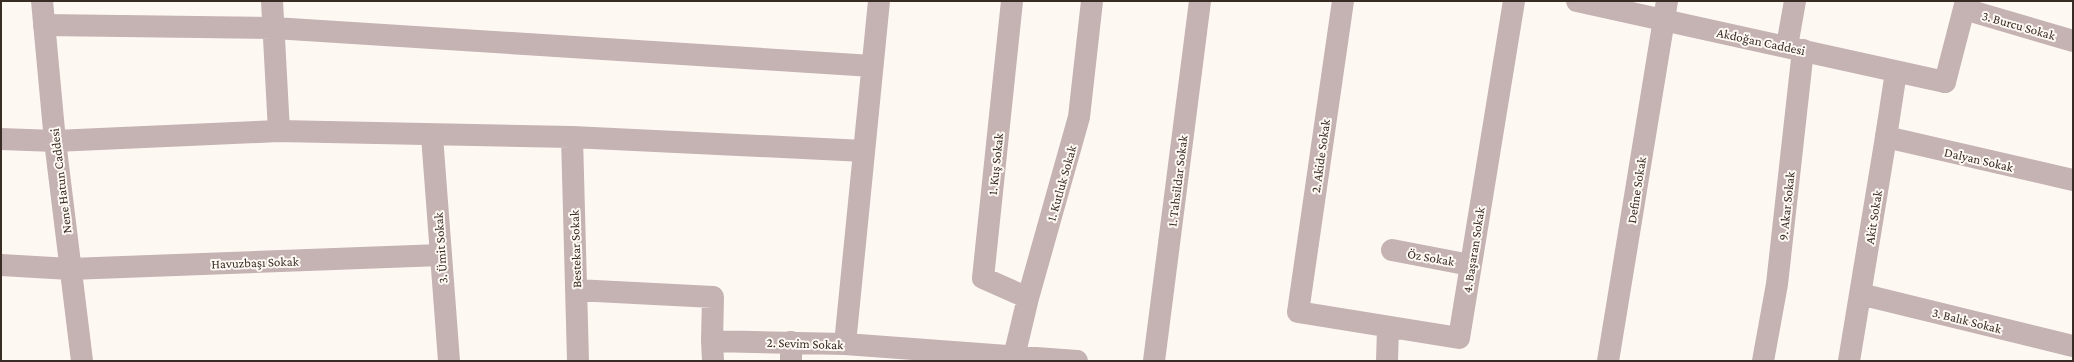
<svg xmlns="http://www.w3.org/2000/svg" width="2074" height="362" font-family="'Crimson Pro',serif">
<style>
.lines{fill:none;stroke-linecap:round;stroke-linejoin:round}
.minor{stroke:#c5b2b2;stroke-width:22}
.tertiary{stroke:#c5b2b2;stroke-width:22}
.labels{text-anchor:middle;stroke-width:4;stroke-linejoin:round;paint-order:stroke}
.street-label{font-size:13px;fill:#382c24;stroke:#fef8f3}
</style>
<rect width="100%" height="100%" fill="#fef8f3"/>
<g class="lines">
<path class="minor" d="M272,1l7,130
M1012,1l-29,277 45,20
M1343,1l-45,311 161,26 55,-337
M1964,9l109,32
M44,25l230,3 598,38
M1787,46l8,-45
M1945,82l21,-81
M432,136l17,225
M572,137l6,224
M1,139l54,2 224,-10 293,6 292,14
M1392,250l78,15
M1,265l69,4 371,-14
M576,290l137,7 -1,44 133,3 232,17
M1860,294l213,52
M712,341l1,20
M791,342v19
M845,344l34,-343
M1013,361l15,-63 51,-181 13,-116
M1154,361l46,-360
M1387,361l1,-33
M1608,361l59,-360
M1763,361l14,-77 26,-234
M1849,361l37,-224"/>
<path class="tertiary" d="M42,1l13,140 27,220
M1577,1l368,81
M1896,72l-10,65 187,43"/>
</g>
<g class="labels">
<g class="street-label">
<text transform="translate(2019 25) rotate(16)" y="5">3. Burcu Sokak</text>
<text transform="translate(1761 41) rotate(12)" y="5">Akdoğan Caddesi</text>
<text transform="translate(1320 156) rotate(-82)" y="5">2. Akide Sokak</text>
<text transform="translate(1979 159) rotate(13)" y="5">Dalyan Sokak</text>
<text transform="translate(995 164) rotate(-84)" y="5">1. Kuş Sokak</text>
<text transform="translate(60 181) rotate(-97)" y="5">Nene Hatun Caddesi</text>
<text transform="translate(1177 181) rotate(-83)" y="5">1. Tahsildar Sokak</text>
<text transform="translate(1061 183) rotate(-74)" y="5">1. Kutluk Sokak</text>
<text transform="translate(1636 190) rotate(-81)" y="5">Define Sokak</text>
<text transform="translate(1786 206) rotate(-84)" y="5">9. Akar Sokak</text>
<text transform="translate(1873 217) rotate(-81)" y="5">Akit Sokak</text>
<text transform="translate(440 248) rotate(-94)" y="5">3. Ümit Sokak</text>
<text transform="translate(575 249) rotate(-92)" y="5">Bestekar Sokak</text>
<text transform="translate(1473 250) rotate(-81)" y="5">4. Başaran Sokak</text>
<text transform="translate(1431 257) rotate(10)" y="5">Öz Sokak</text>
<text transform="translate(255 262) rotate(-2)" y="5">Havuzbaşı Sokak</text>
<text transform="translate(1967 320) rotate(14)" y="5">3. Balık Sokak</text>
<text transform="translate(805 343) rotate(2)" y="5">2. Sevim Sokak</text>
</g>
</g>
<rect width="2074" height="362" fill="none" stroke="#382c24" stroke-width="4"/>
</svg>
